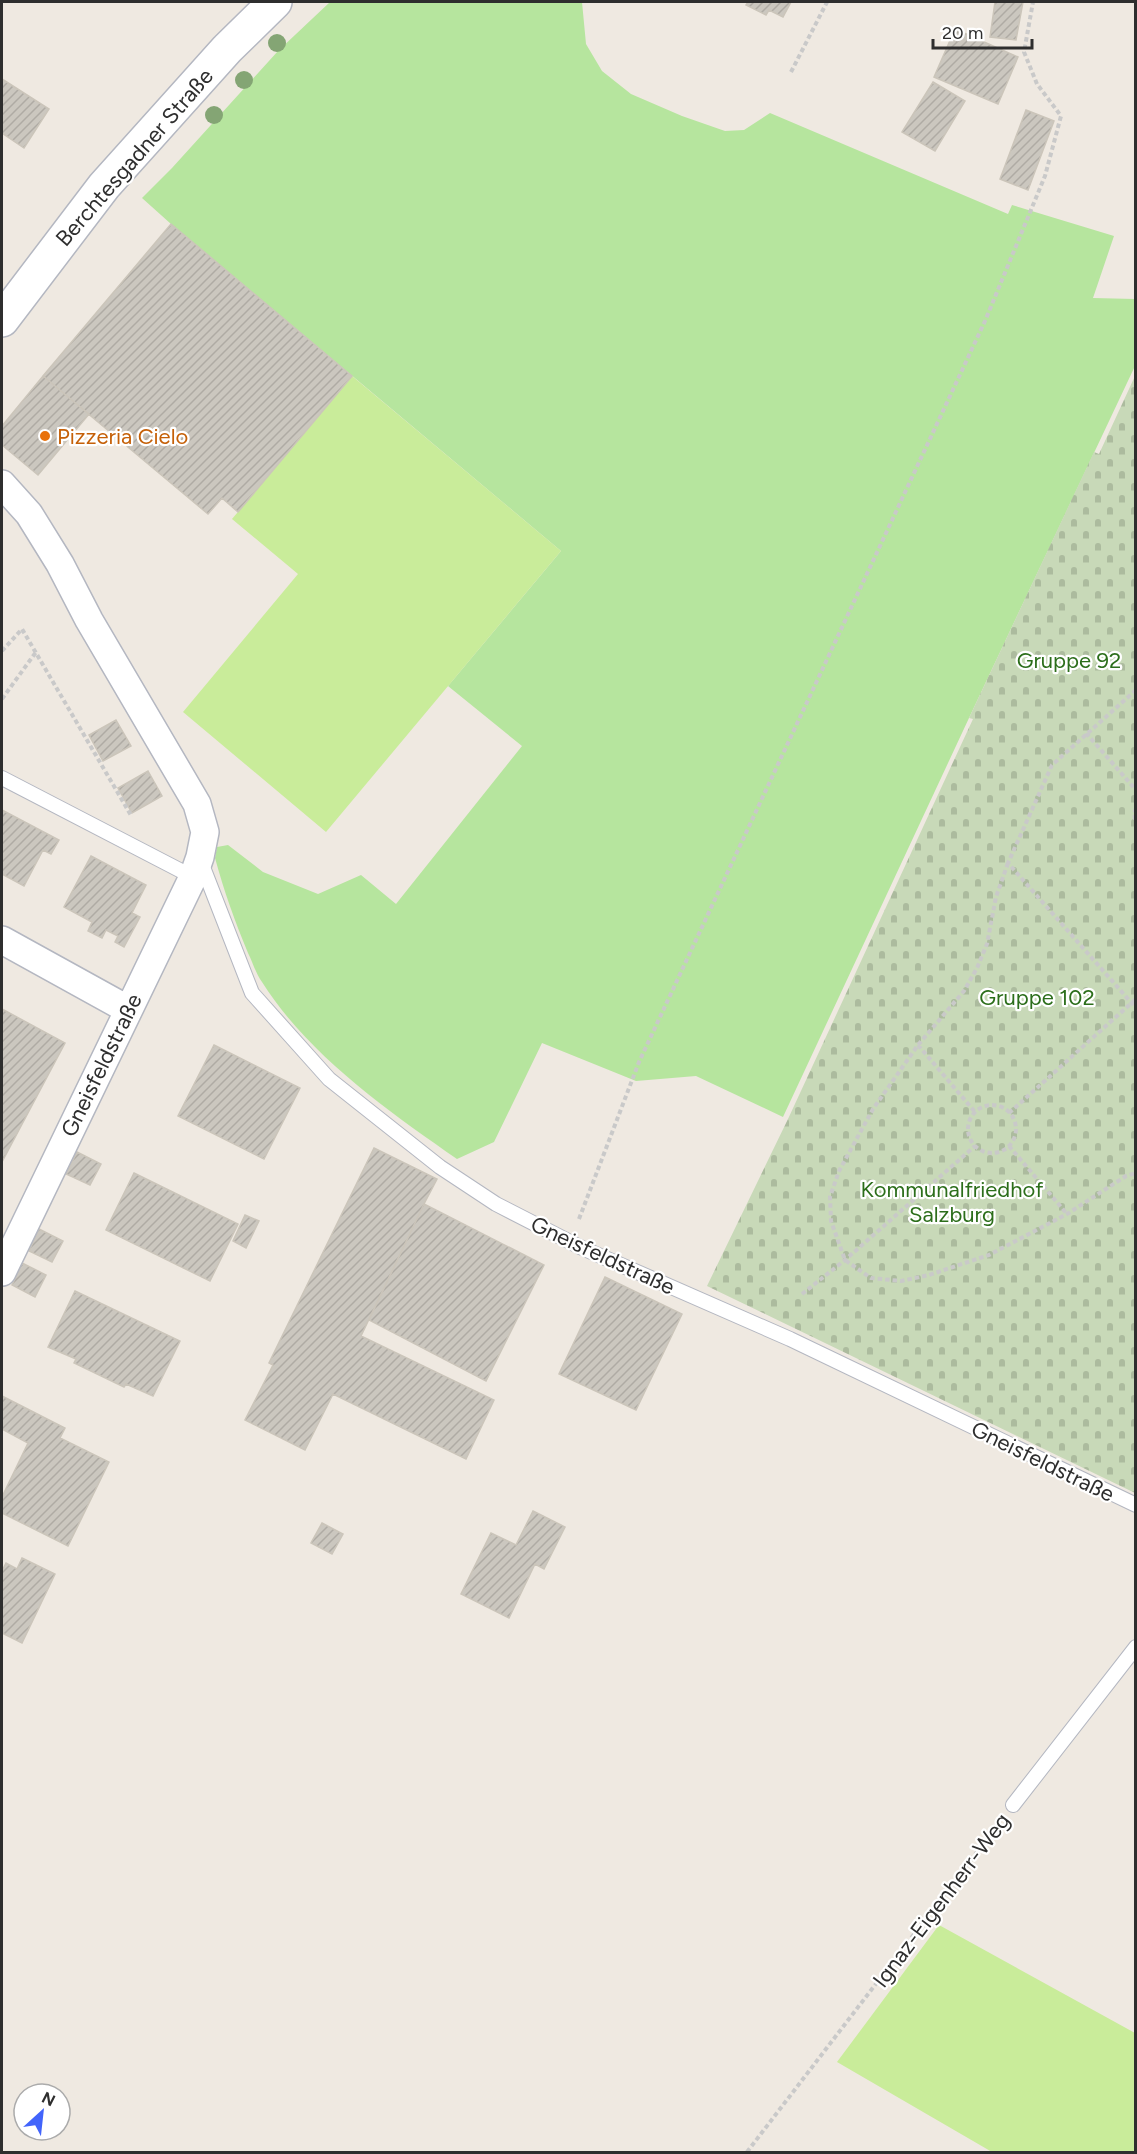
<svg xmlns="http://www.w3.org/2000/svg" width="1137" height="2154" font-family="Figtree,sans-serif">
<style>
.grass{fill:#b6e59e}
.cemetery{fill:url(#cemetery-stones)}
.pitch{fill:#c9ec9a}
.building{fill:url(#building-hatch);stroke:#cbc5ba;stroke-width:1.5}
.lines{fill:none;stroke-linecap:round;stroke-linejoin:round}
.service-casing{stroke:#b4b7c1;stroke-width:16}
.minor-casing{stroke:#b4b7c1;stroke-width:30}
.secondary-casing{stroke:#b4b7c1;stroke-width:36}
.path{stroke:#c9c9c9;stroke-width:4;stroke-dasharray:4.5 3;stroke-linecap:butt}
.service{stroke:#fff;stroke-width:14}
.minor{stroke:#fff;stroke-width:27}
.secondary{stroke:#fff;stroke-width:33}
.tree{fill:#84a574}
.food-dot{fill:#e8710a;stroke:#fff;stroke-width:2}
.labels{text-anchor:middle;stroke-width:4.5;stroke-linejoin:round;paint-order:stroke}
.street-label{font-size:22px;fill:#2e2e2e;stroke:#fff}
.food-label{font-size:22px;fill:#c56008;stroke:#fff;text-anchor:start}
.park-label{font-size:22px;fill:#2c6e1b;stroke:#fff}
</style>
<defs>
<pattern id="cemetery-stones" width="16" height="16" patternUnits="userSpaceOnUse" patternTransform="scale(1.5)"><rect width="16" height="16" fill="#c8d9b8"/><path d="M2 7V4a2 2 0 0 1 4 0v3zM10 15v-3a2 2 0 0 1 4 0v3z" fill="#acbb9e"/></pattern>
<pattern id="building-hatch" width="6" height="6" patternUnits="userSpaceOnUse" patternTransform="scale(1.5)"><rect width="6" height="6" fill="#cbc7bf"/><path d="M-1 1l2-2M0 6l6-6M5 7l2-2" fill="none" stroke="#afaba4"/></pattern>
</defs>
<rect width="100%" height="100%" fill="#efe9e1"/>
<path class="grass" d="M330,2h252l4,42 16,27 29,23 51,22 43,15 19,-1 26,-17 238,101 4,-9 102,31 -21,62 42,1v67l-166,352 -186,399 -87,-41 -60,5 -94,-38 -48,99 -37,17c-69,-48 -149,-104 -195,-177 -6,-8 -9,-19 -14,-29 -13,-31 -24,-62 -33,-95l2,-11 11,-2 35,27 55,22 43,-19 35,29 126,-158 -74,-60 113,-135 -390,-327 -29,-26 30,-30 106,-117z"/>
<path class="cemetery" d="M1135,376l1,1117h-1l-428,-207 81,-167 185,-400 -4,-1 125,-266 5,2z"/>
<path class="pitch" d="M352,376l209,175 -235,281 -143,-120 115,-138 -66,-55z
M939,1925l196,108v119h-143l-155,-90z"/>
<path class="building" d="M748,2h43l-8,15 -14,-7 -3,5 -20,-10z
M995,2h28l-7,38 -26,-3z
M955,29l63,28 -20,47 -64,-27z
M2,79l47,30 -25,39 -22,-15z
M933,82l32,19 -30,50 -33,-19z
M1026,110l28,11 -26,69 -28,-11z
M171,224l181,152 -114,136 -16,-14 -14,16 -165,-138z
M43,376l46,38 -51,61 -36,-30v-19z
M116,720l15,26 -28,15 -14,-26z
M148,771l14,25 -30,17 -14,-25z
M2,810l57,30 -8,14 -8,-4 -19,36 -22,-12z
M91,856l55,29 -14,28 8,4 -16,30 -9,-5 3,-6 -12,-6 -4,8 -14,-7 4,-9 -28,-15z
M2,1009l63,34 -63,119z
M214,1045l86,43 -36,71 -86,-43z
M374,1148l63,31 -13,25 -63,132 133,64 -28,59 -133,-65 -28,56 -60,-30 28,-55 -4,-2z
M77,1152l24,12 -11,21 -24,-11z
M134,1173l104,51 -28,57 -104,-51z
M424,1204l120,61 -58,116 -117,-61z
M245,1215l14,6 -13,27 -13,-7z
M39,1229l24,12 -11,21 -23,-11z
M22,1263l24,12 -11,22 -23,-12z
M605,1277l77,37 -46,96 -77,-36z
M75,1291l105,50 -27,55 -27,-12 -2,3 -50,-24 2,-4 -28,-12z
M2,1396l63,32 -5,10 49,24 -41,84 -66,-33v-16l26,-54 -26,-14z
M533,1511l32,16 -21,42 -9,-5 -26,54 -48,-24 30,-61 25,12z
M322,1523l21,11 -11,20 -21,-11z
M22,1558l33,16 -33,69 -20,-10v-62l4,-8 11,6z"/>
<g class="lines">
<defs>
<path id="service" d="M2,778l191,99
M201,862l51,131 77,86 111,88 56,37 84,43 210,92 346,166
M1013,1805l123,-158"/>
<path id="minor" d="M2,484l27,30 31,50 29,56 108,184 8,28 -5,25 -7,20 -191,395
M2,940l125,69"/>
<path id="secondary" d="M2,320l102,-134 123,-137 48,-47"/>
</defs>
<use href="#service" class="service-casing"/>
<use href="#minor" class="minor-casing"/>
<use href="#secondary" class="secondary-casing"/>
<path class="path" d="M791,72l36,-70
M2,651l20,-22 110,188
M1136,690l-84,75 -44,98 128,145
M2,699l34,-47
M1086,733l50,57
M1136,808l-2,6 2,9
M1008,863l-12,34 -9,47 -10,24 -13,23 -46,54 -45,64 -34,62 -9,26 1,24 14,39 26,18 30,3 28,-6 60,-20 78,-41 59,-38 10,-3
M918,1045l57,67
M968 1129a24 24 0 1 1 48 0a24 24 0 1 1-48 0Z
M1009,1113l127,-114
M1009,1146l58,68
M579,1219l60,-157 346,-741 60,-145 16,-60 -24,-32 -13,-32 9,-50
M802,1294l43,-34 130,-114
M747,2152l253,-330"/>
<use href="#service" class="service"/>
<use href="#minor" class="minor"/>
<use href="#secondary" class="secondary"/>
</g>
<g class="tree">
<circle cx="277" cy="43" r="9"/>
<circle cx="244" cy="80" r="9"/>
<circle cx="214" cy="115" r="9"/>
</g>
<circle class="food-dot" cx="45" cy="436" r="6"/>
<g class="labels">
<g class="street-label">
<text transform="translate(134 157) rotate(-49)" y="8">Berchtesgadner Straße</text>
<text transform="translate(101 1065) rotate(-64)" y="8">Gneisfeldstraße</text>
<text transform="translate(603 1255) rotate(25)" y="8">Gneisfeldstraße</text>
<text transform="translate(1043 1461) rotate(26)" y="8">Gneisfeldstraße</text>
<text transform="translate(941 1900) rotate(-53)" y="8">Ignaz-Eigenherr-Weg</text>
</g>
<g class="food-label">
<text x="57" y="444">Pizzeria Cielo</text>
</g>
<g class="park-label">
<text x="1069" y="668">Gruppe 92</text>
<text x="1037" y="1005">Gruppe 102</text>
<text x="952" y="1197">Kommunalfriedhof<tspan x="952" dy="25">Salzburg</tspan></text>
</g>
</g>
<rect width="1137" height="2154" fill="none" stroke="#2e2e2e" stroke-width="6"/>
<g transform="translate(42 2112) rotate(27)"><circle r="28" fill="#ffffff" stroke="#ababab" stroke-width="1.5"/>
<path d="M0-4.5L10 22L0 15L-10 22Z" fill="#4264fb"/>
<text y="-9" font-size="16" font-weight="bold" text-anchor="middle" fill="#2e2e2e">N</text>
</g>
<path d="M933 39v9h99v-9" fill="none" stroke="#2e2e2e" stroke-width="3"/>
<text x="942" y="39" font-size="18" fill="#2e2e2e" stroke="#ffffff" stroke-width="4.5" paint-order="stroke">20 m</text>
</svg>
